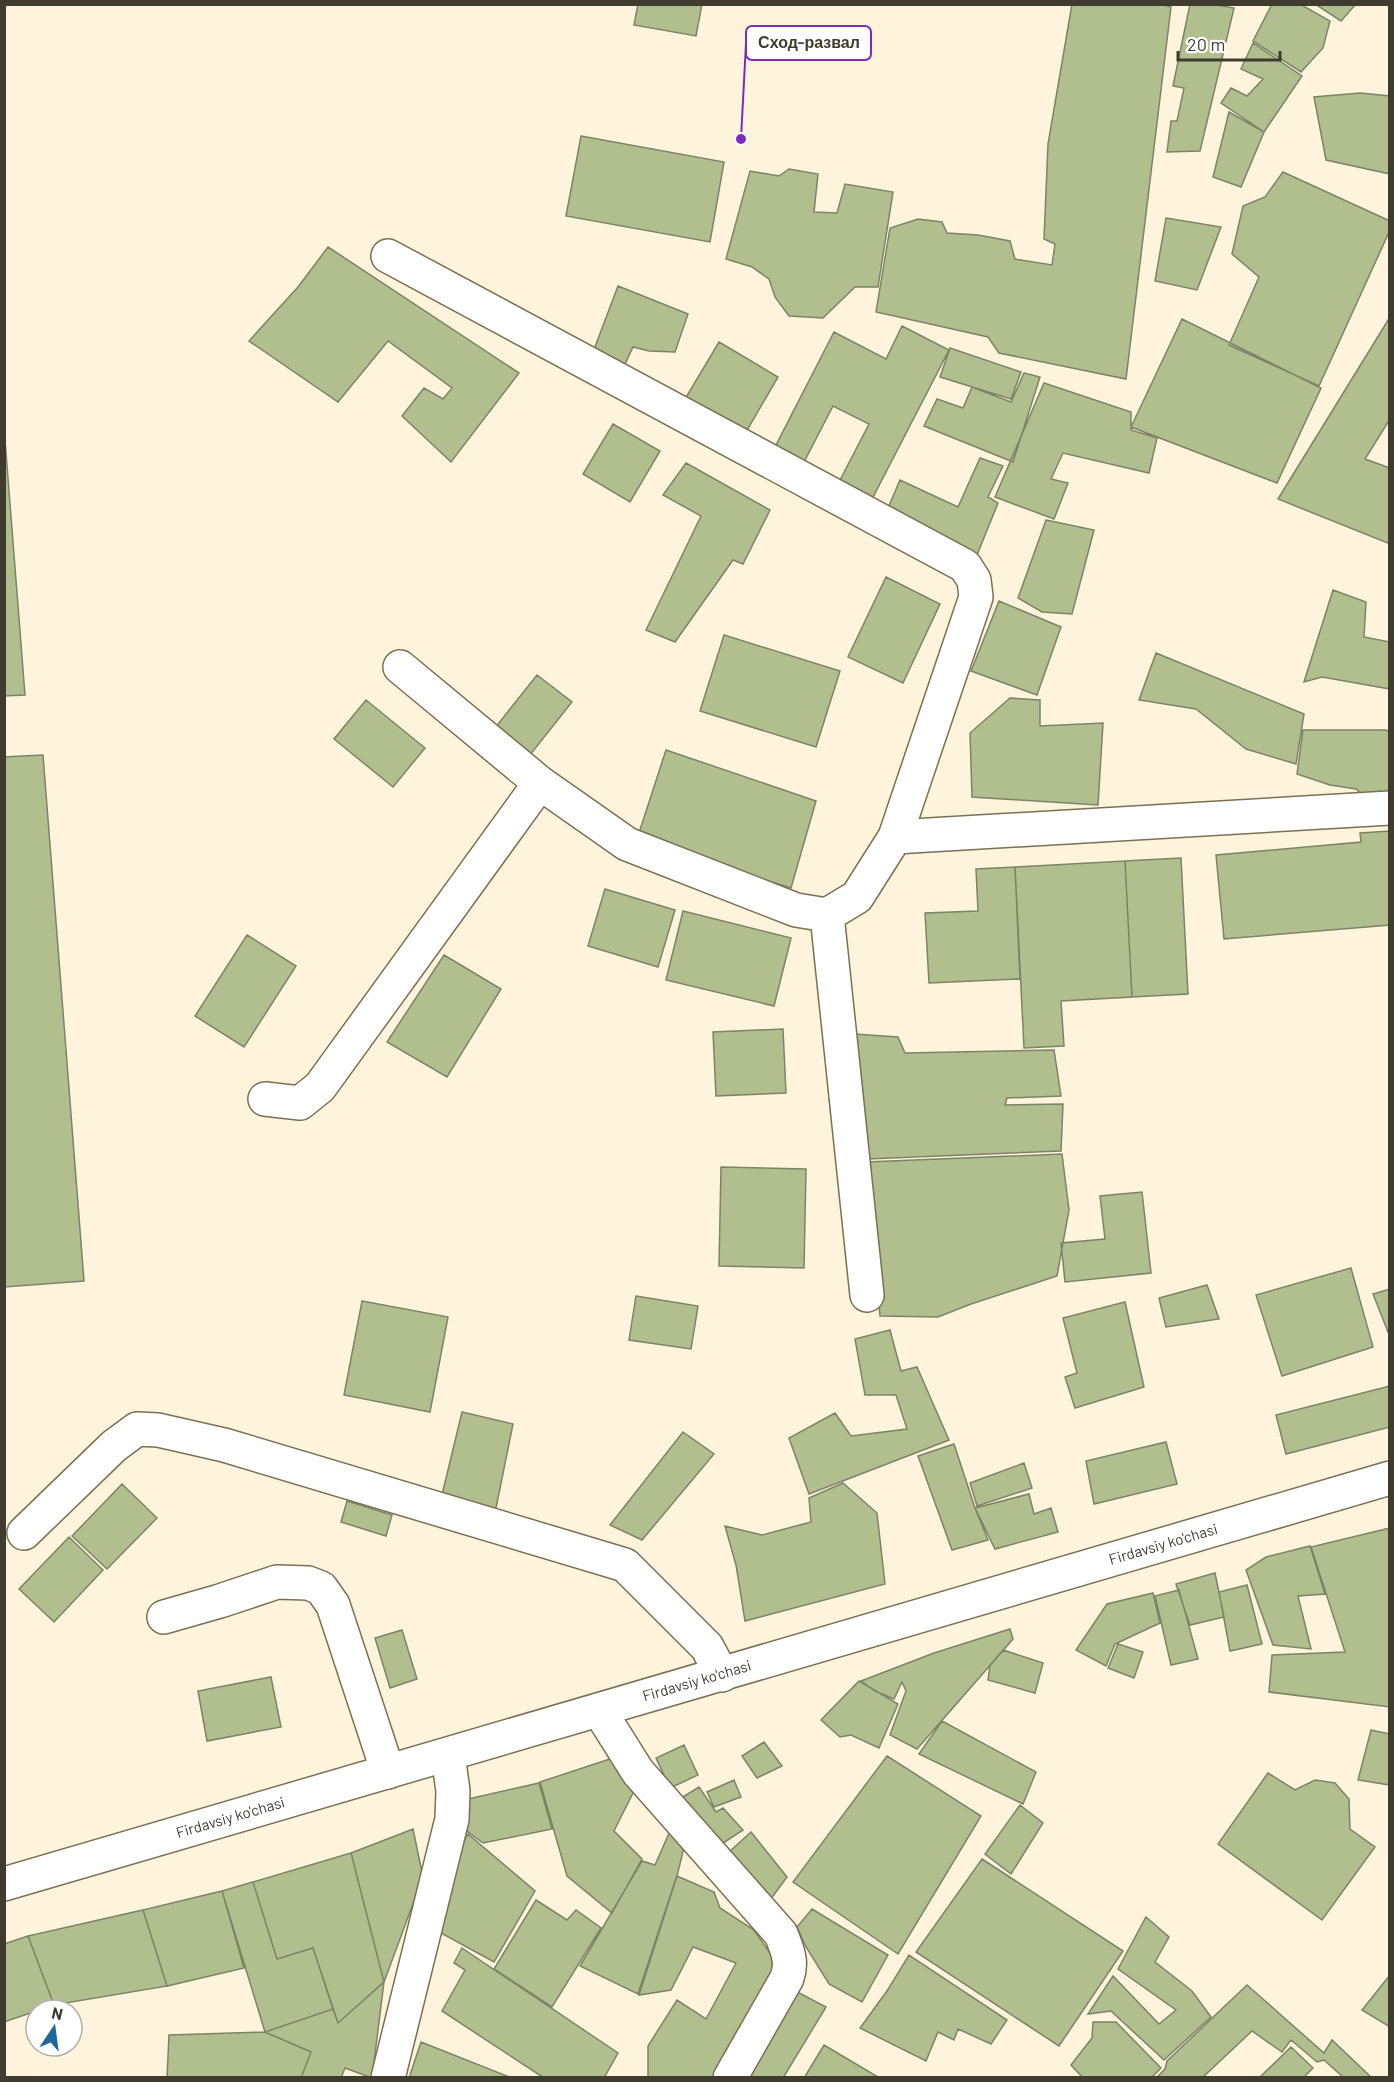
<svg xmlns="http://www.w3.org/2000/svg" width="1394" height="2082" font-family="Barlow,sans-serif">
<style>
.building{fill:#b1bf8e;stroke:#7b8467;stroke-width:1.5}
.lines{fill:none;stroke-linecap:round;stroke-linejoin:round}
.minor-casing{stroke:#7b7054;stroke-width:36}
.major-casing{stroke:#7b7054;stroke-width:36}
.minor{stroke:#fff;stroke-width:33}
.major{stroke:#fff;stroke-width:33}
.labels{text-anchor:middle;stroke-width:5;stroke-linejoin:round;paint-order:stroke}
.street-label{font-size:15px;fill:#403b2f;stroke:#fff}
.leader{fill:none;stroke:#7b2cbf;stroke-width:2}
.callout-dot{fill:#7b2cbf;stroke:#fff;stroke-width:2}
.callout{fill:#fff;stroke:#7b2cbf;stroke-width:2}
.callout-label{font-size:16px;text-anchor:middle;font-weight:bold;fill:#403b2f}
</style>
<rect width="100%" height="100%" fill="#fef4db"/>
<path class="building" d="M638,4h64l-6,32 -62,-11z
M1072,4h87l12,3 -45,372 -127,-26 -11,-16 -112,-25 14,-84 28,-9 24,3 5,11 31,2 32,6 5,18 37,6 3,-21 -11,-5 4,-95z
M1190,4h21l23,4 -34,143 -33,1 4,-31h6l7,-33 -11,-2z
M1272,4h28l30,17 -7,27 -22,24 -48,-31z
M1315,4h41l-15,17z
M1253,43l49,33 -38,56 -43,-29 10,-15 16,8 16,-17 -22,-10z
M1360,93l30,3v78l-64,-14 -12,-63z
M1229,112l35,20 -23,55 -28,-10z
M581,136l143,26 -14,80 -144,-26z
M789,169l29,5 -4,38 23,1 8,-29 48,8 -15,95h-23l-32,31 -34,-2 -14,-19 -6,-18 -17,-12 -26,-8 24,-88 29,5z
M1283,172l107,49v9l-71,156 -90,-41 30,-68 -27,-23 11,-48 22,-9z
M1166,218l55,9 -24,63 -42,-9z
M328,247l191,126 -68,89 -49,-46 22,-28 19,11 9,-11 -64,-47 -50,61 -89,-61 49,-54z
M618,286l70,28 -13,38 -26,-1 -16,-4 -14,30 -29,-17z
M1390,317v102l-25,40 25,9v76l-112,-45z
M1182,319l139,69 -44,95 -146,-56z
M902,326l47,24 -79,153 -33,-17 32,-62 -36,-18 -30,58 -29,-15 60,-117 52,27z
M719,342l59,35 -36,62 -60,-35z
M950,348l71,24 -10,27 -71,-22z
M1024,373l16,4 -27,85 -89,-36 13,-27 26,9 9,-21 39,15z
M1044,383l87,29v18l26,8 -8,35 -86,-20 -12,26 17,4 -14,36 -59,-22z
M613,424l47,27 -30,51 -47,-28z
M4,427l21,268 -21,1z
M980,458l23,8 -15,31 10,6 -21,52 -92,-40 15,-35 58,27z
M686,463l84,47 -27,54 -10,-4 -58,82 -29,-12 55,-114 -38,-21z
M1046,520l48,10 -22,84 -30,-2 -24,-14z
M886,577l54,27 -37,79 -55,-26z
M1333,590l33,12 -2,35 26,5v47l-68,-12 -18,5z
M999,601l62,26 -24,68 -66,-24z
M724,635l116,36 -24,76 -116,-36z
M1156,653l148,61 -8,50 -50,-15 -50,-40 -57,-9z
M537,675l35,27 -46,58 -35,-27z
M1010,698l30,2v26l63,-3 -5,82 -126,-8 -2,-64z
M366,700l59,48 -32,39 -59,-48z
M1303,730h83l4,2v68h-21l-13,-11 -26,-4 -33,-11z
M666,750l150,51 -25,87 -154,-49z
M43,755l41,526 -80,6v-530z
M1390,831v94l-166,14 -8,-84 145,-13 -1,-9z
M1181,858l7,136 -56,3 -7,-136z
M1125,861l7,136 -71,4 3,45 -40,2 -9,-181z
M1015,867l5,112 -91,4 -4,-70 53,-2 -2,-42z
M605,889l70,21 -17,57 -70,-21z
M683,911l108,27 -17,68 -108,-26z
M247,935l49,31 -52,81 -49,-31z
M444,955l57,34 -54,88 -60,-35z
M783,1029l3,64 -70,3 -3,-64z
M854,1034l44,3 7,16 149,-3 7,46 -54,2 -2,7 58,-1 -2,47 -193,8z
M1062,1154l7,56 -12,66 -86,28 -33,13 -58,-1 -14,-154z
M721,1167l85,2 -2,99 -85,-2z
M1142,1192l9,81 -86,9 -4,-39 44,-4 -5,-43z
M1351,1268l22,79 -91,29 -26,-81z
M1207,1285l12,34 -53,8 -7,-29z
M1390,1289v48l-17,-43z
M636,1296l62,10 -7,43 -62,-9z
M362,1301l86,16 -18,95 -86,-17z
M1125,1302l19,85 -69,21 -10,-31 12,-4 -14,-55z
M890,1330l11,41 16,-4 32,73 -140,54 -20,-56 46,-25 16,23 56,-7 -11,-34h-31l-10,-56z
M1390,1386v41l-104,27 -10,-39z
M462,1412l51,12 -18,89 -54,-14z
M683,1432l31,22 -72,86 -32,-15z
M1166,1442l11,42 -83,20 -8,-43z
M954,1444l21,64 13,32 -36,10 -34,-94z
M1024,1463l8,25 -55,18 -7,-23z
M843,1483l34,30 8,71 -140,37 -9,-56 -11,-39 37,9 49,-13 -2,-24z
M122,1484l35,34 -50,51 -35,-33z
M1029,1494l5,20 17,-6 7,24 -63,17 -20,-41z
M347,1501l45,14 -6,21 -45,-14z
M1390,1528v179l-121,-15 3,-37 73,-3 -34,-105z
M69,1537l34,33 -49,52 -35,-33z
M1310,1546l15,48 -27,2 13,53 -38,-4 -27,-75 20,-13z
M1215,1573l9,44 -34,8 -14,-41z
M1247,1585l15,59 -32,7 -11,-59z
M1179,1590l19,69 -27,6 -16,-69z
M1153,1593l7,30 -45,21 -9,22 -30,-16 31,-46z
M1010,1629l3,10 -96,110 -27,-14 16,-44 -4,-9 -8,17 -19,-8 -14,-10 73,-28z
M402,1630l15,49 -27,9 -15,-50z
M1118,1644l25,8 -9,26 -26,-10z
M1003,1650l40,13 -8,30 -47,-13 2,-15z
M271,1677l10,50 -74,14 -9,-50z
M859,1681l39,23 -19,44 -28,-13 -11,2 -19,-17z
M942,1721l94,51 -13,32 -104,-50z
M1371,1730l19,4v51l-32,-5z
M764,1742l18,24 -25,12 -15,-22z
M684,1745l14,30 -28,13 -14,-30z
M887,1756l94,60 -83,138 -105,-72z
M616,1757l17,36 -19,38 28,28 -30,54 -45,-37 -27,-94z
M1268,1773l27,17 20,-10 20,3 14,16 1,30 25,18 -53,73 -104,-76z
M734,1780l7,17 -27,10 -7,-15z
M539,1783l13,46 -69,14 -15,-11 -9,-31z
M699,1787l17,25 7,-4 20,22 -29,19 -41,-46z
M1020,1805l23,18 -32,51 -26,-20z
M413,1829l10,48 -39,105 -33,-129z
M670,1831l16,8 -8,33 -40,122 -58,-28 62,-105 13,4z
M751,1832l36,45 -17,23 -41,-48z
M468,1834l67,57 -41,71 -62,-34v-30z
M351,1853l33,129 -46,41 -25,-75 -36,11 -24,-77z
M982,1859l141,92 -64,95 -143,-94z
M677,1876l37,16 6,16 34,22 25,36 -61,112h-70v-32l29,-46 29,19 30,-56 -43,-16 -22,43 -32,5z
M253,1882l24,77 36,-11 20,61 -68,23 -43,-141z
M222,1891l22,77 -77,18 -24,-76z
M536,1900l31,20 9,-10 25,18 -49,79 -58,-38z
M812,1909l76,46 -26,47 -33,-18 -23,-37 -9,-20z
M143,1910l24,76 -113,19 -26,-69z
M1146,1917l23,20 -14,25 37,29 19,26 -47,43 -53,-49 -23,3 25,-38 46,48 17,-14 -58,-41z
M28,1936l26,69 -50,17v-78z
M462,1948l156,105 -14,25h-60l-102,-67 23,-41 -11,-7z
M909,1955l98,65 -16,24 -33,-15 -4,11 -16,-8 -12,29 -66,-33 27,-37z
M1390,1975v52l-28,-17z
M384,1982l-12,96 -27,-10 -4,10h-40l10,-26 -46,-20 68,-23 5,14z
M1247,1985l77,68 8,-13 40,38h-28l-20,-18 -7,2 -26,-22 -9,12 -30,-21 -50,47h-46l9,-9 2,-8z
M786,1986l40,21 -43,71h-42z
M1093,2022h23l45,46 -10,10h-68l-12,-13 21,-27z
M265,2032l46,20 -10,26h-134l2,-43z
M421,2042l91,36h-103z
M824,2045l54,32 -74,1z
M1291,2047l22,21 -10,10h-44z"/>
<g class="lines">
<defs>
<path id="minor" d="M388,256l577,310 9,14 2,17 -81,240 -38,60 -30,18 -31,-5 -169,-66 -87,-61 -140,-116
M895,837l495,-29
M827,915l40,380
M265,1099l35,4 20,-16 220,-304
M24,1533l90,-87 23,-17 21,1 66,15 401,120 82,82 15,28
M164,1617l56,-16 57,-19 31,1 13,5 12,17 55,167
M599,1710l39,62 143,162c6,16 12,27 6,44l-57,100
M388,2078l64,-259 1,-28 -5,-36"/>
<g id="major">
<path id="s1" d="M4,1884l1386,-406"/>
</g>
</defs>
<use href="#minor" class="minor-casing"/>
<use href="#major" class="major-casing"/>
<use href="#minor" class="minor"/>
<use href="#major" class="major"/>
</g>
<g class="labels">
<g class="street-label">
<text dy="5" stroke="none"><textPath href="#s1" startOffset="1208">Firdavsiy ko'chasi</textPath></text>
<text dy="5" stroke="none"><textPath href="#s1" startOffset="722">Firdavsiy ko'chasi</textPath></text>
<text dy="5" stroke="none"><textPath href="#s1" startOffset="236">Firdavsiy ko'chasi</textPath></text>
</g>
</g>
<path class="leader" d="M741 139L746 43"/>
<circle class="callout-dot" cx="741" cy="139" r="6"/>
<rect class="callout" x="746" y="26" width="125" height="34" rx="6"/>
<g class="callout-label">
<text x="809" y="48">Сход-развал</text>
</g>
<rect width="1394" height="2082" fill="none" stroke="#403b2f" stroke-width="12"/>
<g transform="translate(54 2028) rotate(13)"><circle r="28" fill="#ffffff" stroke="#b3b1ac" stroke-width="1.5"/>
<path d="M0-4.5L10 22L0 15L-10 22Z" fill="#20679b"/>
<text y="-9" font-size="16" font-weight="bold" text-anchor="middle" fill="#403b2f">N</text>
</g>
<path d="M1178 51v9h102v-9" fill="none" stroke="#403b2f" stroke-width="3"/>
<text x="1187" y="51" font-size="18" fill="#403b2f" stroke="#ffffff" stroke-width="4.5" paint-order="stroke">20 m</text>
</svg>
